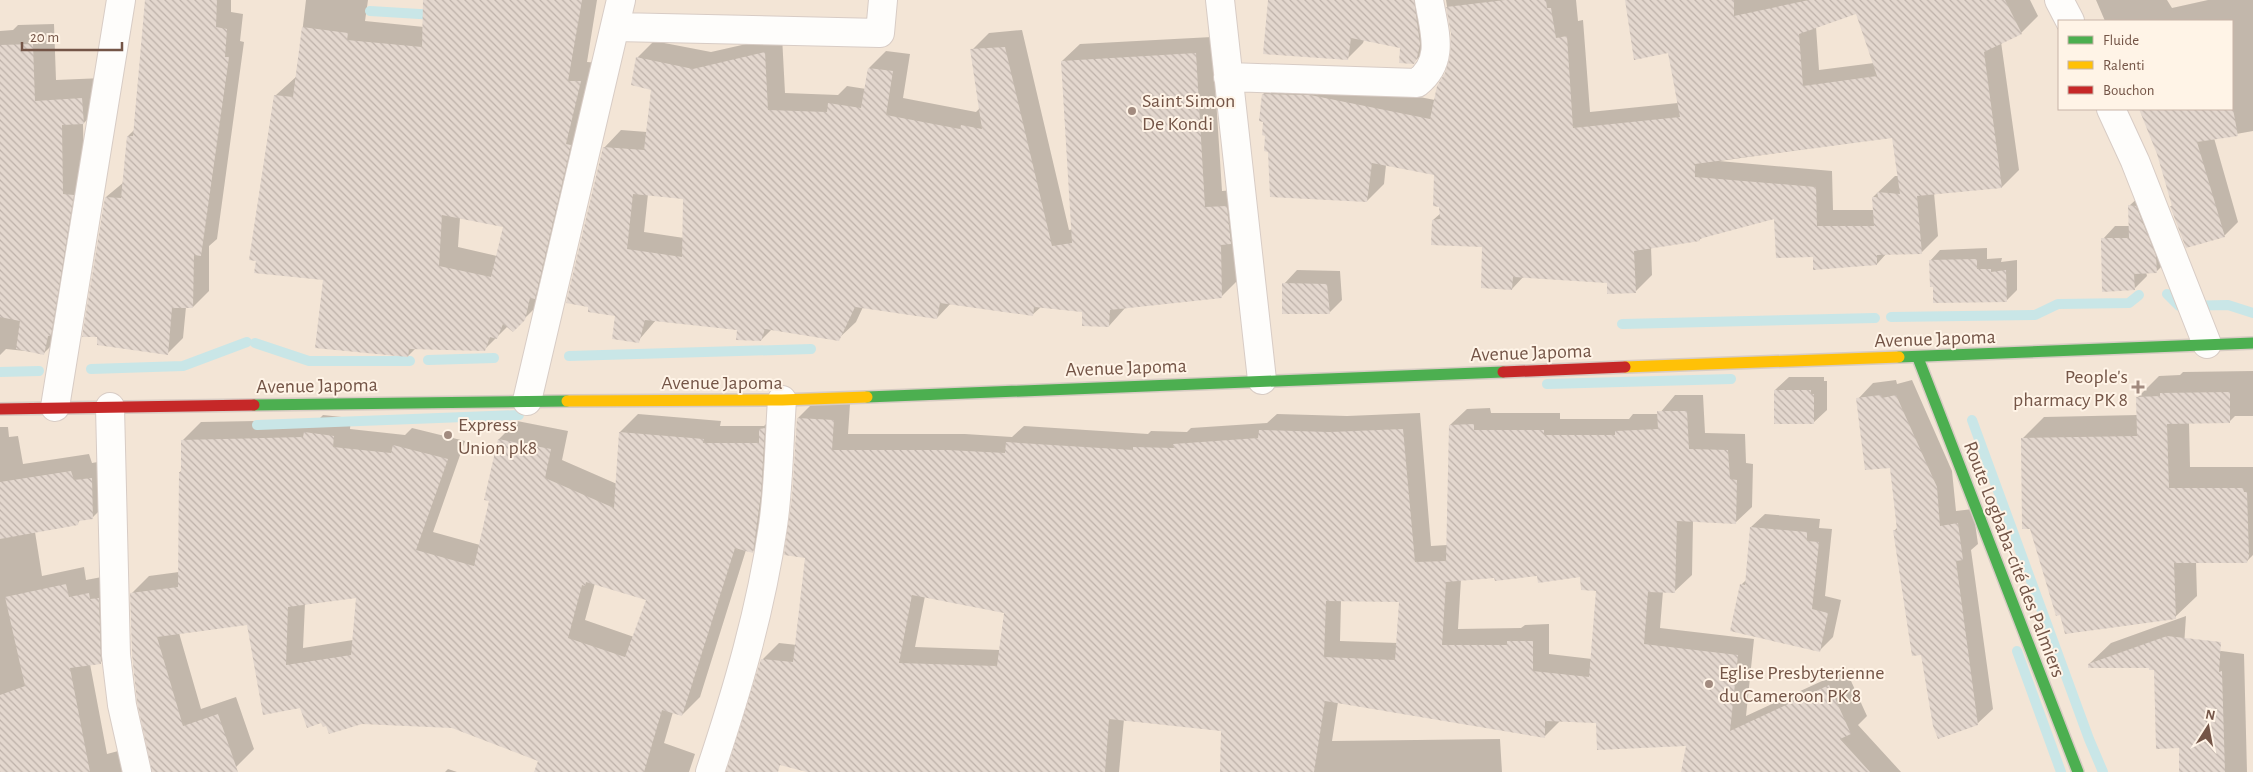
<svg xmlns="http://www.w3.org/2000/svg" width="2253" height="772" font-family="'Alegreya Sans',sans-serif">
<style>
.residential{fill:#f3e5d6;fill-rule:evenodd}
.shadow{fill:#0003;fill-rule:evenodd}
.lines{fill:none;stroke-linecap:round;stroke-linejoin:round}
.stream{stroke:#c9e6e7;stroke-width:10}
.building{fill:url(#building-back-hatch);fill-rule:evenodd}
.street-casing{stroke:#d8ccc5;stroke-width:30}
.fast-casing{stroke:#d7cbc3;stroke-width:14}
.slow-casing{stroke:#d7cbc3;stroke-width:14}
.jam-casing{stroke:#d7cbc3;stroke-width:14}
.street{stroke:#fefdfb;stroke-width:28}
.fast{stroke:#4caf50;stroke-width:11}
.slow{stroke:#ffc107;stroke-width:11}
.jam{stroke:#c62828;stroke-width:11}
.poi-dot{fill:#a28b7f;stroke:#fff4e7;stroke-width:2}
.labels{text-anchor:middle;stroke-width:4;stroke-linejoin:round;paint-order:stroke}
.poi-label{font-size:20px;fill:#745547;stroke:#fff4e7;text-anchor:start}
.street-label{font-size:20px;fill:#745547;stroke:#fff4e7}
</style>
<defs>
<pattern id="building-back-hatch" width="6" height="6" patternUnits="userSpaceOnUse" patternTransform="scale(1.25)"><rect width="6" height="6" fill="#e3d7ce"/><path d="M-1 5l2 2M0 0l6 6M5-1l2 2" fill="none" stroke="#bdb1a9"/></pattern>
</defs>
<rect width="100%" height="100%" fill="#f7efe6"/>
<path class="residential" d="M0,0h2253v772h-2253zM2059,21h173v88h-173z"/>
<path class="shadow" d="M146,0h85v12l12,2 -3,27 4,1 -27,197 -8,7v45l-16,16h-7l-3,31 -15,15 -62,-156 18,-15 4,-46 6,-6z
M306,0h62l-3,21 59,6 1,-27h172l-10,62 13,1 -56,236 -31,31 -5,-4 -24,24 -68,-2 -8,8 -84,-77 -48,-184 21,-19zM460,218l45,8 -8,30 -39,-9z
M1269,0h162l-2,47 -15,15 -13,-15 -37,-7 -1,3 -15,15z
M1446,0h130l2,21 5,-1 7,92 88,-9 -9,-51 -43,-52h404l8,16 -17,17 -20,9 18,128 -17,17 -68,6 4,43 -17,17h-34l-10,11 -62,-8 -39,-38 -73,19 -4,3 -48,7 1,28 -17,17 -27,-10 -84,-6 -12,13 -28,-43 -51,-26 8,-7 -6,-39 -49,-9 -2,19 -17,17 -98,-51 -6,-56 17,-16 47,1 108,21 13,-30 5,-24zM1857,12l17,51 -55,7 -3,-43zM1893,137l5,39h-3l-22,21 1,13h-41l-1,-39 -113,-10z
M2096,0h71l5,8 36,-8h45v131l-39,7 24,84 -14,14 -53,-30 2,-1 -15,-51 -17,-45h91v-88h-127z
M54,24l2,56 47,-2 1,24 -21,22 1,50 -19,158 -21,21 -38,-4 -6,6v-324l13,-1 5,-5z
M1022,30l47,200 4,-1 -11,-168 18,-17 132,-7 10,154 22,-2 -5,90 -18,18 -95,10 -17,19 -26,-16 -42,-3 -9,8 -81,-12 -14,15 -74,-11 -7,15 -18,17 -66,-10 -11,11 -23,-11 -82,-9 -18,21 -21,-26 -13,-167 17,-18 26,2 5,-43 -15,-31 17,-17 57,11 71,-16 3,57 53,2 9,-9 19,3 3,-21 17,-17 24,3 -7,44 73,14 4,-4 -8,-58 17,-17zM648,194l37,4 -1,40 -40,-6z
M2142,194l27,65 -13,13h-10l1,4 -13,13 -31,-50 12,-13h15l-1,-20z
M1987,248v11l15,-1 -1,4 16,-2v30l-11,11 -76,-40 10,-11z
M1297,270l43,1 2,29 -13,13 -45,-29z
M2253,371v45h-18l-6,6h-40l1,45h63v88l-7,7h-50l1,34 -22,21 -153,-178 22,-22 94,-2 -1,-17 22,-22 21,-1 3,-3z
M1789,377h35v4h3v29l-14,13 -38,-33z
M1896,380l1,4 15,-4 40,91 4,40 17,-2 5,35 -7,6 22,159 -16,15 -55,-71 -28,-122 4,-4 -7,-60 -33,-68 15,-16z
M1675,395h28l2,38 40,1 1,29 7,1 -1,43 -17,16 -42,-2 -1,54 -17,16h-12l-3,37 94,11 -8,77 100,-46 21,46 -9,9 43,47h-219l6,-27 -91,-23 -36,-2 -17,17 -206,-35 -6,39 168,-2 2,33h-280v-43l-98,-10 -5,53h-306l-51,-112 17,-17 18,2 10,-89 -14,-60 5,-78 16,-16 36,2 -2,30h117l47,3 12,-11 124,8 3,-3 36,1 4,-4 76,-5 10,-9 70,2 73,-3 11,133 16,-1 3,-120 17,-16 23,-1 1,5h69v6h69l4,-5h26zM1538,575h44l16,15 -6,69 -43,-5v-30l-24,1 -4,3 -63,1 3,-50zM925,596l81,16 -6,38 -85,-3zM1341,600l59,1 -2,42 -58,-2z
M779,411l-9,123 -18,18 -6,-2 -46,147 -18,18 -9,-3 -9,31 31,11 -6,18h-154l4,-12 -87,-33 -90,-5 -35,3 -26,-18 -53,-83 -69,9 22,76 35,-12 18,52 -18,18 -16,5h-220v-345h8l1,10 9,-1 5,28 66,-10 3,9 17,-3 1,40 -18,18 -11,1 -4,5 -42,8 7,44 42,-9 2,13 21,-4 12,68 -18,18 -11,2 17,90 30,-8 13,23h4l-23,-175 18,-18 30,-4 1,-100 2,-2 1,-30 18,-18 117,-2 5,-5 28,3 -1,11 55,6 7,-7 53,13 -32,91 47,13 10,-45 9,-61 18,-18 51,10 -6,29 55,24 3,-52 18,-18 83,7 -1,5h44zM595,583l52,16 -13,38 -49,-17zM357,597l-4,43 -50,8 2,-45z
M1765,514l55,5 -1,9 13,1 -7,67 16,4 -8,37 -13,13 -79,-65 6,-6 4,-52z
M2186,616l-2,30 60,8 3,118h-67l1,-25 -26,-80 -66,-3 22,-21z
M448,769l9,3h-12z"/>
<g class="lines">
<path class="stream" d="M370,11l66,4
M2167,294l12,12 49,-1 25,8
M1891,317l144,-2 23,-11 71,-1 10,-8
M1622,324l253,-6
M255,343l54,18h101
M569,356l242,-7
M428,360l66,-2
M91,369l92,-3 64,-24
M0,372l39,-1
M1547,384l184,-5
M1972,420l117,319 14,33
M257,425l262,-10
M2017,651l44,121"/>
</g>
<path class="building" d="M145,0h72l-1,27 11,2 -2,28h4l-28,199 -7,-1 -1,53h-21l-4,47 -71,-10v-8h-15l23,-140 16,1 6,-62h6z
M423,0h159l-14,81h13l-15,63 5,1 -36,154 -5,-1 -5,22 -12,12 -10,-8 -6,15 -7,-2 -5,14 -76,-2 -1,8 -93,-9 8,-68 -69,-7 2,-12 -7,-1 25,-165 19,2 9,-70 46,6 -1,7 75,7zM442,215l61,12 -12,50 -52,-11z
M1268,0h146l6,44 -3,14 -3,6 -15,-1 1,-15 -49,-10 -3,22 -85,-6z
M1505,0h41l1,8h4l5,30 11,-2 6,92 107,-11 -12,-64 -34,7 -9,-60h109v16l75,-16h196l17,34 -38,18 18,136 -85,8 5,58 -45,1v10l-64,5v-13l-37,1 -2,-39 -75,20 1,2 -66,10 2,42 -29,1v-11l-94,-6 -1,13 -31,-2 1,-41 -51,-2 1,-25 8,-1 -1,-12 -6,-1 1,-31 -62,-12 -5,39 -97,-5 -2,-45 -4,-1 1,-15 -3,-1 1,-13 -4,-1 3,-27 48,1 120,24 7,-33 8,-13 5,-17 1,-23 -5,-26zM1856,14l21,62 -74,10 -4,-52zM1892,138l8,56 -23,-2 1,5h-6l2,29h-57l-1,-39 -121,-10v-13z
M33,44l2,57 47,-3 2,26 -22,1 1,69 11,1 -23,141h-3l-4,19 -28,-6 4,-28 -20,-4v-272z
M1005,47l47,199 20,-3 -11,-182 135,-8 9,154 22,-1 4,38 -10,1 1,53 -112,12 -1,17 -27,-1v-14l-48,-5 -1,9 -93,-13 -3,16 -82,-12 -16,34 -74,-12 -4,12 -25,-1 1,-10 -92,-10 -6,23 -27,-4 3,-23 -27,-4v-5l-22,-4 37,-156 41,3 7,-60 -20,-5 5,-28 57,12 72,-17 3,58 59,2 1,-9 33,5 7,-40 25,3 -7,44 74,14 1,-4 21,4 -12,-80zM633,194l50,5 -1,58 -55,-8z
M2139,109h94l5,27 -41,6 28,95 -39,11 -16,-42h2l-15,-52z
M2128,205l8,1 20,50 1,17 -23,1 1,16 -33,2 -1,-54h28z
M1977,259v10h14v3l15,-2 1,32 -74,1v-16h-3l-1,-27z
M1282,283l45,1 3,30h-48z
M1774,390h37v4h3v30h-40z
M2230,392v31l-63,1 2,64h74l1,4h3l2,64 -2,7h-73l2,56 -111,15 -5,-19 -4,1 -26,-87h-8l-1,-91 116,-2 -1,-39 24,-1v-3z
M1881,395l1,3 14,-3 41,92 3,39 18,-3 5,37 -7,1 22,164 -40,14 -5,-13 -12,-71 -9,1 -19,-126h4l-7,-62 -25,2 -9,-72z
M1657,411h30l2,38 39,1 2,29 7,1 -1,44 -59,-3 -2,72 -27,-1 -4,52 94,11 -8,76 99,-46 22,49 -11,5 30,33h-189l5,-26 -89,4 -1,-27 -51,-2v17l-220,-37 -11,71h-94l1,-41 -112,-12 -4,53h-298l-27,-7 -2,7h-52l35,-113 32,3 12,-104 -21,-3 8,-59 5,-78 37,2 -2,30h116l57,3 1,-11 127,8v-3l41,1 -1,-4 85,-6 1,-8 71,2 73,-3 12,133 31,-1 3,-136 25,-1v6h70v5h71v-4l43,-2zM1537,576l1,7 42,-6 1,13 15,1 -7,86 -56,-6v-30h-26v4h-65l4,-63 48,-4 1,3zM912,595l92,18 -7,53 -98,-3zM1326,601l73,1 -4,58 -71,-3z
M765,428l-4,66 -8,59 -18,-5 -53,168 -20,-6 -18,62h-110l4,-11 -86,-33 -90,-4 -33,10 -3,-8 -3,1 -2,-4 -14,5 -7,-20 -37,7 -16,-90 -90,12 26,89 35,-12 20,58h-86l-15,-70 -5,-48 -2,-61 48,-6 1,-115h2v-32l122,-3 1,-5 30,4 -1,11 58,6 2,-8 55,14 -32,91 58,16 15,-65 -5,-1 14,-61 53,10 -6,29 69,30 5,-76 85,7 -1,4h56v-14zM586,582l60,18 -21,57 -57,-19 14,-53 3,1zM356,598l-5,57 -65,10 2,-58z
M71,471l3,9 18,-2 1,41 -14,2 -1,4 -78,14v-57z
M1750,527l57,5v9l12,1 -7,67 16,4 -8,39 -90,-21 10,-47 5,1z
M66,584l3,13 20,-4 1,6 9,-1 2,66 -31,4 20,104h-90v-77l25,-9 -20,-89z
M2167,636l54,6 -2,30 3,-1 3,101h-46v-24l-23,1 -2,-79h-5v-2h-61v-4z"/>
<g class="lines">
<defs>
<path id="street" d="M1220,0l42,380
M2059,0l11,21
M616,27l264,6 3,-33
M1228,77l189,6c29,-23 17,-52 12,-83
M2111,109l24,52 72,183
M527,401l94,-401
M55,407l66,-407
M110,407l6,248 6,50 15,67
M710,772c27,-81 51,-162 63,-246 6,-41 6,-84 9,-126"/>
<path id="fast" d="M1899,357l354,-14
M1918,358l160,414
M867,397l636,-25
M254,405l313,-4"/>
<path id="slow" d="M1625,367l274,-10
M567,401l215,-1 85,-3"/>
<path id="jam" d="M1503,372l122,-5
M0,409l254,-4"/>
</defs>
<use href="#street" class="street-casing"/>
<use href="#fast" class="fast-casing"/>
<use href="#slow" class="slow-casing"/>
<use href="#jam" class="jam-casing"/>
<use href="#street" class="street"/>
<use href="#fast" class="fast"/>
<use href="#slow" class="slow"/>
<use href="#jam" class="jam"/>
</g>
<g class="poi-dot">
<circle cx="1132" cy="111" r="5"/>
<path d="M2135.5 379.5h5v5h5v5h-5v5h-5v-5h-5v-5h5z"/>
<circle cx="448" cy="435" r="5"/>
<circle cx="1709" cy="684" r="5"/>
</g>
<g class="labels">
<g class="poi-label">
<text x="1142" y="107">Saint Simon<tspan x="1142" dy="23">De Kondi</tspan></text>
<text x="2128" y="383" text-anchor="end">People's<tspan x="2128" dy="23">pharmacy PK 8</tspan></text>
<text x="458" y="431">Express<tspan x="458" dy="23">Union pk8</tspan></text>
<text x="1719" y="679">Eglise Presbyterienne<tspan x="1719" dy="23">du Cameroon PK 8</tspan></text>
</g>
<g class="street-label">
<text transform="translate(1935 338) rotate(-2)" y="7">Avenue Japoma</text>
<text transform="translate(1531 352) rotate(-2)" y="7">Avenue Japoma</text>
<text transform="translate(1126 367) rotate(-2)" y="7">Avenue Japoma</text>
<text x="722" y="389">Avenue Japoma</text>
<text transform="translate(317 385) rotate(-1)" y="7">Avenue Japoma</text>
<text transform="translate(2015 559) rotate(69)" y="7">Route Logbaba-cité des Palmiers</text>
</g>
</g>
<rect x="2058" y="20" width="175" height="90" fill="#fff4e7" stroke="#c7b4a7"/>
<rect x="2068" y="36" width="25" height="8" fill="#4caf50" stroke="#c7b4a7"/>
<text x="2103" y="45" font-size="15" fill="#745547">Fluide</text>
<rect x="2068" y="61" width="25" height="8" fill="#ffc107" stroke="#c7b4a7"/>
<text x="2103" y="70" font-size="15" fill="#745547">Ralenti</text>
<rect x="2068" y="86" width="25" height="8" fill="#c62828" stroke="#c7b4a7"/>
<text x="2103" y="95" font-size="15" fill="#745547">Bouchon</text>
<g transform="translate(2208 727) rotate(11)" stroke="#fff4e7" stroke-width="4" paint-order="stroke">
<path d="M0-4L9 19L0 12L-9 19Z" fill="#745547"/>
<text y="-8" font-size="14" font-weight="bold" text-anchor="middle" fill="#745547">N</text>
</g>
<path d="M22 42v8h100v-8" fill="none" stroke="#745547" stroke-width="2.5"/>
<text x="30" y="42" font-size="15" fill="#745547" stroke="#fff4e7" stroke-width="4" paint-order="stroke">20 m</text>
</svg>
